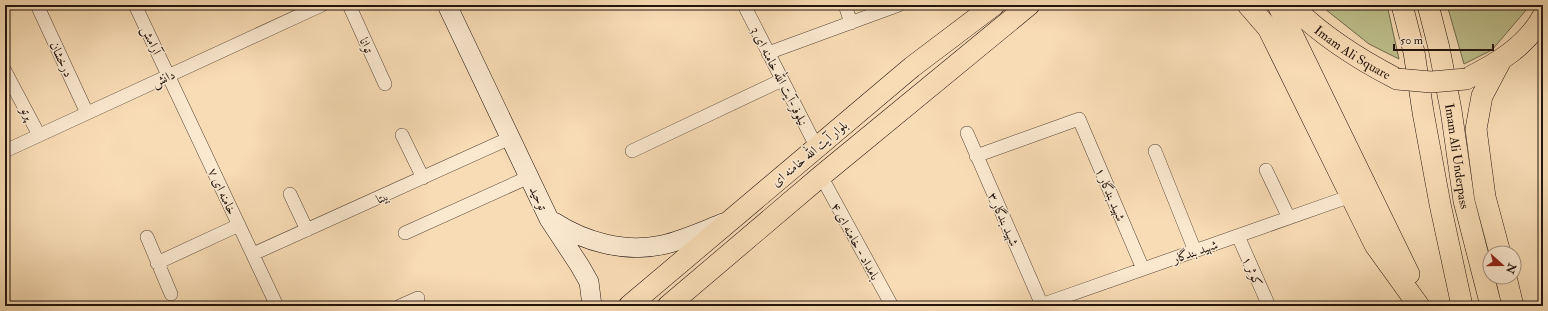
<svg xmlns="http://www.w3.org/2000/svg" width="1548" height="311" font-family="'IM FELL Double Pica',Amiri,serif">
<style>
.green{fill:#bec08d;stroke:#706a4d}
.lines{fill:none;stroke-linecap:round;stroke-linejoin:round}
.minor-casing{stroke:#584637;stroke-width:14}
.secondary-casing{stroke:#23140d;stroke-width:20}
.primary-casing{stroke:#23140d;stroke-width:22}
.minor{stroke:#fae8cf;stroke-width:13}
.secondary{stroke:#fae8cf;stroke-width:19}
.primary{stroke:#f8dcb5;stroke-width:21}
.primary-bridge-casing{stroke:#23140d;stroke-width:22;stroke-linecap:butt}
.primary-bridge{stroke:#f8dcb5;stroke-width:21}
.labels{text-anchor:middle;stroke-width:3;stroke-linejoin:round;paint-order:stroke}
.street-label{font-size:13px;fill:#23140d;stroke:#fae8cf}
</style>
<rect width="100%" height="100%" fill="#f8dcb5"/>
<filter id="stains"><feTurbulence type="fractalNoise" baseFrequency=".005" numOctaves="4"/><feColorMatrix values="0 0 0 0 .2 0 0 0 0 .09 0 0 0 0 .02 0 0 0 .5 -.17"/></filter>
<radialGradient id="worn" r=".72"><stop offset=".6" stop-color="#630" stop-opacity="0"/><stop offset="1" stop-color="#630" stop-opacity=".3"/></radialGradient>
<path class="green" d="M1320,5h67l12,54 -30,-15z
M1447,5h81l-1,4 -35,41 -28,14z"/>
<g class="lines">
<defs>
<path id="minor" d="M37,5l50,108
M135,5l142,301
M349,5l36,79
M744,5l72,141
M845,5l6,18
M768,53l131,-48
M5,71l34,64
M967,133l75,172
M402,135l21,43
M5,151l317,-146
M632,151l150,-71
M1155,151l40,100
M976,156l103,-37 64,150
M1266,170l23,48
M821,176l71,130
M290,194l17,36
M405,233l124,-56
M1238,236l31,70
M147,237l24,57
M253,254l257,-116
M157,263l82,-38
M400,306l18,-8
M1038,306l313,-110"/>
<path id="secondary" d="M447,5l102,214 31,47 9,16 3,24
M554,222c31,20 71,31 108,23 22,-5 41,-14 61,-22"/>
<g id="primary">
<path d="M1248,5l20,23 107,217 44,61"/>
<path d="M1278,5l131,269"/>
<path id="s1" d="M1291,5c31,31 67,54 106,74"/>
<path d="M1402,5l12,47 9,60 17,92 22,102"/>
<path id="s2" d="M1428,5l11,43 12,62 13,91 27,105"/>
<path d="M1466,79c30,-15 60,-32 77,-63"/>
<path d="M1500,253l-15,-56 -9,-68 6,-33 19,-36"/>
<path d="M1506,277l7,29"/>
<path d="M629,306l283,-239 82,-62"/>
<path d="M668,306l153,-130 208,-171"/>
</g>
</defs>
<use href="#minor" class="minor-casing"/>
<use href="#secondary" class="secondary-casing"/>
<use href="#primary" class="primary-casing"/>
<use href="#minor" class="minor"/>
<use href="#secondary" class="secondary"/>
<use href="#primary" class="primary"/>
<defs>
<path id="primary-bridge" d="M1397,79l34,3 35,-3"/>
</defs>
<use href="#primary-bridge" class="primary-bridge-casing"/>
<use href="#primary-bridge" class="primary-bridge"/>
</g>
<g class="labels">
<g class="street-label">
<text transform="translate(152 40) rotate(65)" y="5">آرامش</text>
<text transform="translate(367 45) rotate(66)" y="5">توانا</text>
<text dy="5" stroke="none"><textPath href="#s1" startOffset="78">Imam Ali Square</textPath></text>
<text transform="translate(62 59) rotate(65)" y="5">درخشان</text>
<text transform="translate(780 76) rotate(63)" y="5">نیلوفر-آیت الله خامنه ای 3</text>
<text transform="translate(163 78) rotate(-25)" y="5">دانش</text>
<text transform="translate(28 113) rotate(62)" y="5">پرتو</text>
<text transform="translate(809 153) rotate(-40)" y="5">بلوار آیت الله خامنه ای</text>
<text dy="5" stroke="none"><textPath href="#s2" startOffset="154">Imam Ali Underpass</textPath></text>
<text transform="translate(223 191) rotate(65)" y="5">خامنه ای ۷</text>
<text transform="translate(1111 194) rotate(67)" y="5">شهید بندگار ۱</text>
<text transform="translate(382 197) rotate(-24)" y="5">بیتا</text>
<text transform="translate(539 198) rotate(64)" y="5">توحید</text>
<text transform="translate(1004 219) rotate(66)" y="5">شهید بندگار ۳</text>
<text transform="translate(856 241) rotate(61)" y="5">بامداد - خامنه ای ۴</text>
<text transform="translate(1195 251) rotate(-19)" y="5">شهید بندگار</text>
<text transform="translate(1253 271) rotate(66)" y="5">کوثر ۱</text>
</g>
</g>
<rect width="1548" height="311" fill="none" stroke="#f8dcb5" stroke-width="20"/>
<rect x="6" y="6" width="1536" height="299" fill="none" stroke="#23140d" stroke-width="2"/>
<rect x="10" y="10" width="1528" height="291" fill="none" stroke="#23140d"/>
<g transform="translate(1502 265) rotate(111)"><circle r="19" fill="#fae8cf" stroke="#a49381"/>
<path d="M0-3L7 15L0 10L-7 15Z" fill="#8f2418"/>
<text y="-6" font-size="11" font-weight="bold" text-anchor="middle" fill="#23140d">N</text>
</g>
<path d="M1394 44v6h99v-6" fill="none" stroke="#23140d" stroke-width="2"/>
<text x="1400" y="44" font-size="12" fill="#23140d" stroke="#fae8cf" stroke-width="3" paint-order="stroke">50 m</text>
<rect width="100%" height="100%" filter="url(#stains)"/>
<rect width="100%" height="100%" fill="url(#worn)"/>
</svg>
